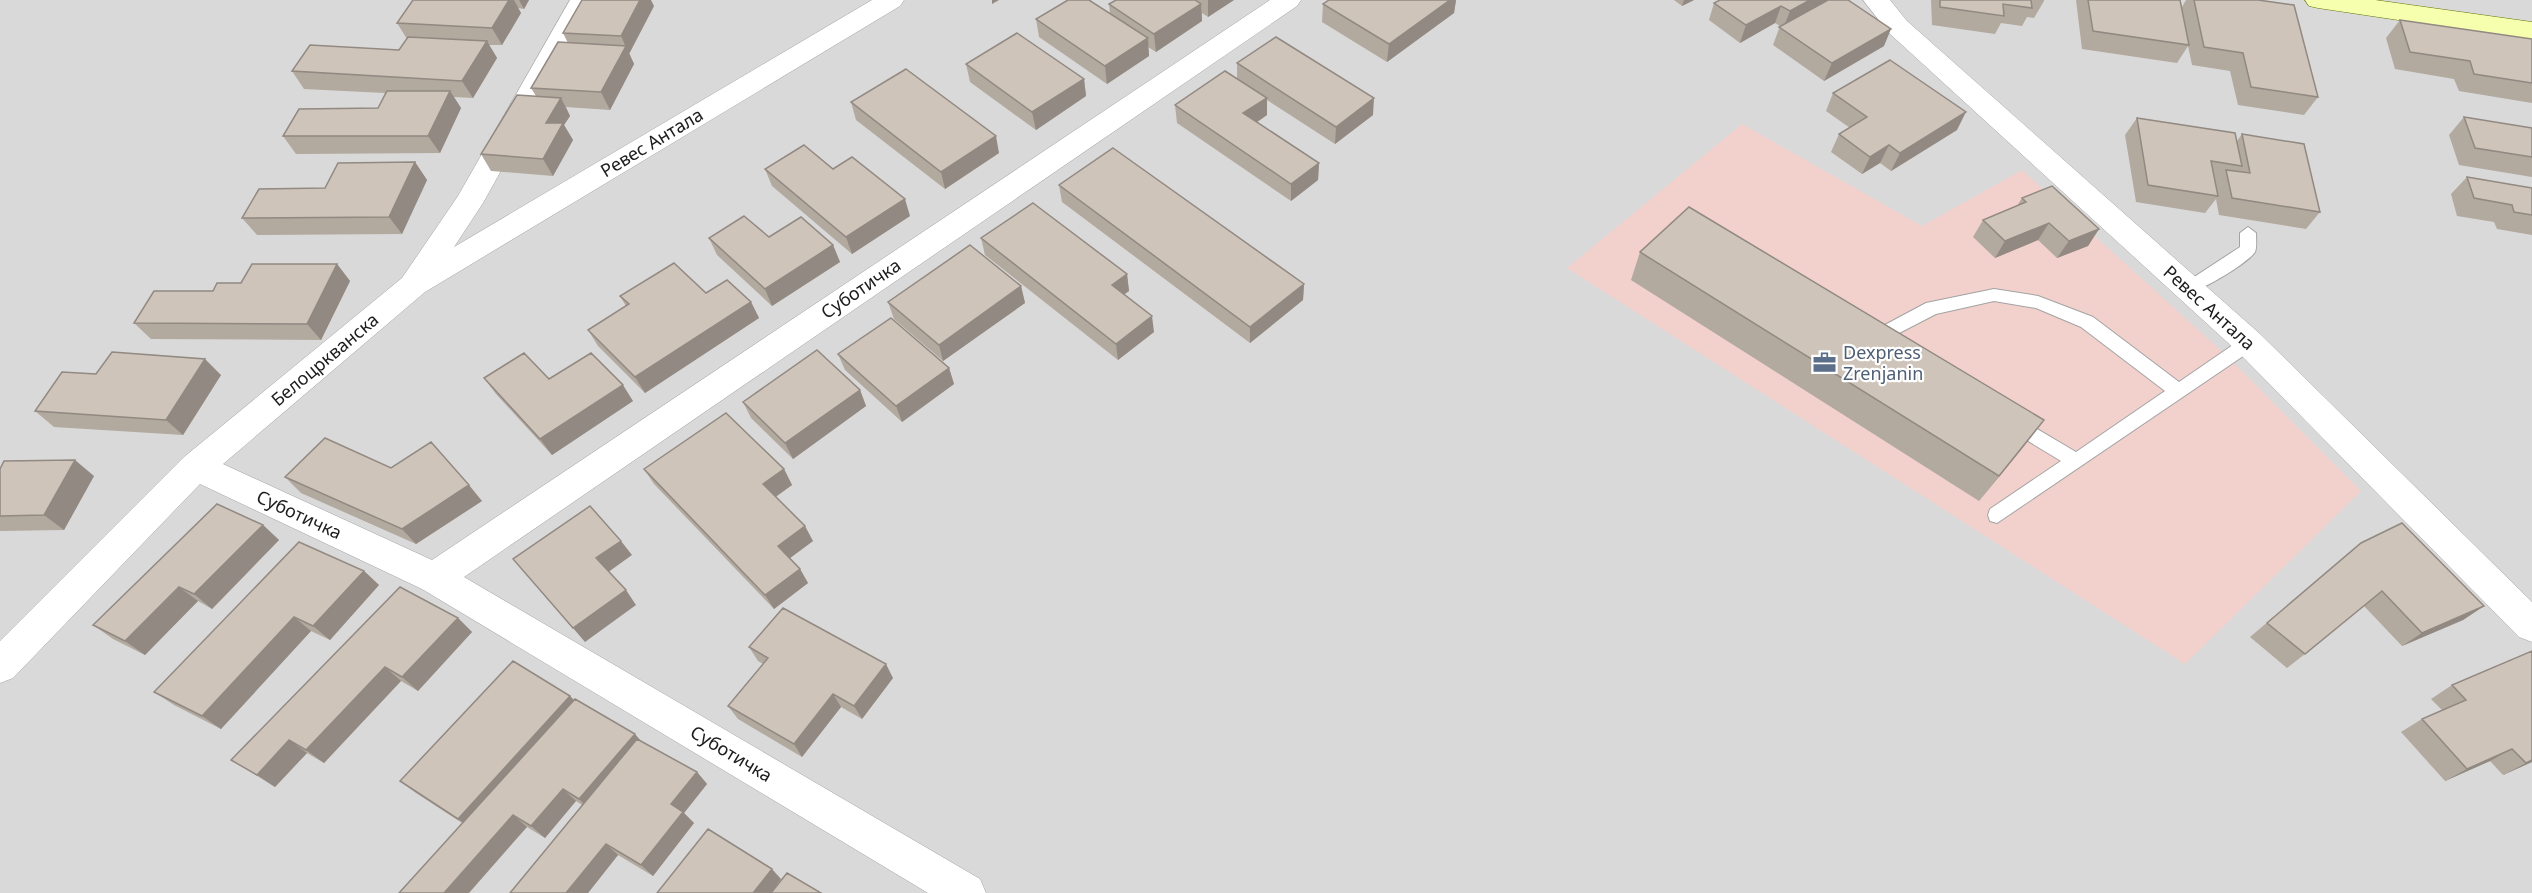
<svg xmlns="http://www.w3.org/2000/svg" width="2532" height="893" font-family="'Noto Sans',sans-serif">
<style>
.residential{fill:#dad9d9}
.commercial{fill:#f2d1cd}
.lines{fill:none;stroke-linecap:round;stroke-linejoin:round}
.lane-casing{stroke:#a3a3a3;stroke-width:2}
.street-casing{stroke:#a3a3a3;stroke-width:1}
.secondary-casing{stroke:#627600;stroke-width:1}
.lane{fill:#fff;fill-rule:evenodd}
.street{fill:#fff;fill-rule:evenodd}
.secondary{fill:#f6ffae;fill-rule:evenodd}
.wall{fill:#b2a99f}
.shaded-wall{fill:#918982}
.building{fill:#cfc4b9;stroke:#918982;stroke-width:1.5}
.labels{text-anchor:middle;stroke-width:4.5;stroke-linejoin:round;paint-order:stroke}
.street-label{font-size:18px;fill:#1c1c1c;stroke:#fff}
.service-label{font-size:18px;fill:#4e5e75;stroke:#fff;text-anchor:start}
</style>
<rect width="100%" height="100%" fill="#efebe1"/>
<path class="residential" d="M0,0h2532v893h-2532z"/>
<path class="commercial" d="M1742,124l180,102 100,-56 206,187 133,134 -176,173 -618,-396z"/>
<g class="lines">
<defs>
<path id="lane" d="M2248,227l8,6c0,6 1,14 -1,19 -7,11 -62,45 -73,41l-2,-4 2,-4 58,-38v-14z
M1994,289l44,7 55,21 86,65 64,-44h12l3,5 -3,5 -258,175 -7,-2 -2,-6 2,-6 71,-48 -56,-34 -3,-5 3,-5 6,-2 6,2 59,35 89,-61 -84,-64 -45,-19 -42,-7 -58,13 -62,32 -6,-2 -3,-5 3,-5 58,-31z"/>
<path id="street" d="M570,0h26l-113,203 -29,44 418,-247h32l-4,6 -475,286 -202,172 209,96 838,-560h31l-4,6 -833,571 516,302 6,14h-58l-506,-304 -222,-105 -187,194 -13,5v-42l184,-184 218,-179 56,-82z
M1863,0h27l17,21 353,313 272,268v40l-13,-5 -281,-285 -349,-319z"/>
<path id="secondary" d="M2305,0h70l157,22v18l-214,-32 -9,-2z"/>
</defs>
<use href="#lane" class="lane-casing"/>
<use href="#street" class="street-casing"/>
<use href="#secondary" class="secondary-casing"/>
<use href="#lane" class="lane"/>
<use href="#street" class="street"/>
<use href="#secondary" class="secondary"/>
</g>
<path class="wall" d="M413,0h116l-5,9 -6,-1 3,5 -19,32h-13l8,13 -24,40 -19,-1 7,11 -21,45 -144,1 -13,-18 95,-28 7,-15 -81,-4 -12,-18 107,-21 8,-11 -10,-16z
M1116,0h118l-26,17 -6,-4v8l-46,31 -8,-5 1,9 -42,28 -68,-47 -3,-18 74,-6 -1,-9z
M1329,0h127l-2,13 -67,49 -65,-40 1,-18z
M1674,0h20l-12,6z
M1848,0l36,46 -60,35 -51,-36 7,-19 -5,-3 -35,20 -31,-23 5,-17z
M1931,0h113v1l-10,17 -7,-1 -5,9 -21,-3 -6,11 -63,-9z
M2076,0h104l2,7 4,-7h72l60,97 -14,18 -66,-10 -8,-34 -38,-6 -4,-19 -11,17 -95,-14z
M654,6l-25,48 5,10 -24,46 -44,-3 4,9 -6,9 9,15 -20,36 -62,-5 -10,-17 55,-58 -5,-8 37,-45 -5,-10z
M2400,20l132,19v64l-73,-12 -5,-12 -59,-10 -9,-31z
M1237,63l136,52 -38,29 -68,-44v15l-10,7 62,41 -1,17 -27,21 -114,-78 -2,-18 62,-26z
M966,64l118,15 2,17 -50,34 -66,-48z
M1833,93l124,37 -66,41 -11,-8 -18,11 -31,-22 8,-18 11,-6 -24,-17z
M851,102l148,51 -54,36 -89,-69z
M2464,117l68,11v49l-73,-12 -10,-30z
M2137,118l100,23 5,-7 78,78 -14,17 -87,-14 -3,-16 -11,14 -69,-11 -11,-67z
M415,162l12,18 -25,54 -145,1 -15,-17 83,-30z
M765,169h68l77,47 -58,38 -80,-68z
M2467,177l65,11v47l-35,-6 -3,-7 -37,-6 -6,-22z
M1059,185l245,99 -1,16 -53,43 -188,-141z
M2022,198l77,31 -11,17 -31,12 -19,-18 -43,18 -22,-21 10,-17 34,-14z
M769,237l64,8 7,17 -68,44 -55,-51 -8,-17z
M981,238l146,36 2,17 -5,3 30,38 -36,28 -133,-105z
M1640,252l384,194 -45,55 -348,-221z
M337,264l13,17 -29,59 -170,-1 -17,-16 79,-32 28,-8z
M1021,286l4,17 -82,58 -49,-42 -6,-17z
M706,293l45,9 8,16 -114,75 -47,-47 -10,-16 38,-24 -6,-10z
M838,354l111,14 5,16 -52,38 -57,-52z
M96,374l125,1 -38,60 -129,-8 -19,-16z
M484,378l65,1 84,22 -81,54 -56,-61z
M860,390l6,16 -73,53 -42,-41 -8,-16z
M391,468l91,33 -66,43 -115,-51 -16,-16z
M0,469l94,7 -30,54 -64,1z
M644,469h140l8,16 -16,12 37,44 -23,17 10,11 8,14 -34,26 -120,-125z
M263,525l16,15 -67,69 -14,-8 -53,54 -32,-16 -20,-14z
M2361,543l123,63 -21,14 -61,26 -38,-40 -59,48 -18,14 -37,-31z
M364,571l15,14 -49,55 -19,-9 -90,98 -47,-24 -20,-13z
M458,618l14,14 -54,59 -17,-10 -77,82 -17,-10 -32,34 -44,-27z
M749,647l144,31 -31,41 -21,-12 -39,50 -64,-38 -10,-13 35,-42 -5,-3z
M2532,651v111l-29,13 -13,-14 -45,20 -44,-49 21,-13 20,-9 -11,-11 21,-14z
M570,696l4,4 67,41 56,31 10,12 -23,29 10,10 -41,53 -35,-21 -30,38h-78l72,-88 -6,-4 -31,37 -18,-11 -65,-4 -46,-30 -16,-12z"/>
<path class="shaded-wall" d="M509,0h5l7,13 -19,32 -10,-17z
M519,0h10l-5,9z
M640,0h11l3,6 -25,48 -8,-18z
M992,0h7l-7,4z
M1208,0h26l-26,17z
M1450,0h6l-2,13 -67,49 2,-18z
M1684,0h10l-12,6z
M1810,0h25l-52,29 7,-18z
M1201,4l1,17 -46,31 -2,-18z
M1781,6l-6,17 -35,20 6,-18z
M1891,29l-7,17 -60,35 8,-18z
M1148,38l1,18 -42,28 -2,-18z
M487,41l10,17 -24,40 -11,-17z
M626,46l8,18 -24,46 -9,-18z
M1084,79l2,17 -50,34 -4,-18z
M450,91l11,17 -21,45 -12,-17z
M561,98l9,18 -6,9 9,15 -20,36 -10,-17 3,-36z
M1267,98v17l-23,16 -1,-18z
M1374,98l-1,17 -38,29 1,-17z
M1966,112l-9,18 -66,41 9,-18z
M996,136l3,17 -54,36 -4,-17z
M1889,145l-9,18 -18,11 8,-17z
M415,162l12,18 -25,54 -13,-17z
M1319,163l-1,17 -27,21v-17z
M905,199l5,17 -58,38 -6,-17z
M2049,223l-11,17 -43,18 10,-17z
M2099,229l-11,17 -31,12 12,-17z
M833,245l7,17 -68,44 -7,-17z
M337,264l13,17 -29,59 -14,-16z
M1127,274l2,17 -14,10 -3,-16z
M1304,284l-1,16 -53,43v-16z
M1021,286l4,17 -82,58 -4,-16z
M751,302l8,16 -114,75 -10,-16z
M1152,316l2,16 -36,28 -2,-16z
M205,359l16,16 -38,60 -17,-15z
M949,368l5,16 -52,38 -6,-16z
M623,385l10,16 -81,54 -12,-16z
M860,390l6,16 -73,53 -8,-16z
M2044,420l-20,26 -45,55 20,-25z
M75,460l19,16 -30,54 -20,-15z
M784,469l8,16 -20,14 -9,-15z
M469,485l13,16 -66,43 -14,-15z
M263,525l16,15 -67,69 -18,-15z
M805,526l8,15 -27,20 -8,-15z
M621,541l11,14 -25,18 -11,-15z
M800,569l8,14 -34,26 -9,-14z
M364,571l15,14 -49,55 -17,-14z
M179,587l19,14 -53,54 -20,-14z
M626,590l10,15 -51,37 -12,-14z
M2484,606l-21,14 -61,26 20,-13z
M294,617l17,14 -90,98 -19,-13z
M458,618l14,14 -54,59 -16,-14z
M886,664l7,14 -31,41 -8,-13z
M385,667l16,14 -77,82 -18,-13z
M833,694l8,13 -39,50 -8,-13z
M570,696l12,13 -109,121 -15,-11z
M635,734l11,13 -55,64 -12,-12z
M289,740l18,13 -32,34 -18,-12z
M2512,749l-22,12 -45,20 22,-12z
M2532,760v2l-29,13 23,-12z
M697,772l10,12 -23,29 10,10 -41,53 -12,-11 30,-61z
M563,789l13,12 -31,37 -14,-12z
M513,815l14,12 -58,66h-25z
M606,844l12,11 -30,38h-22z
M772,869l9,10 -10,14h-18z"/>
<path class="building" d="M413,0h96l-17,28 -95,-5z
M582,0h58l-19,36 -58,-3z
M1068,0h21l59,38 -43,28 -69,-47z
M1116,0h79l6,4 -47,30 -45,-30z
M1329,0h121l-61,44 -66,-40z
M1720,0h90l-20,11 -9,-5 -35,19 -32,-22z
M1828,0h20l43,29 -59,34 -53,-36z
M1940,0h91l1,8 -29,-4 1,12 -64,-9z
M2088,0h92l9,45 -96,-14z
M2194,0h64l36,5 24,92 -67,-10 -8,-34 -39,-6z
M2400,20l132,19v44l-58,-9 -4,-13 -60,-9z
M1017,33l67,46 -52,33 -66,-48z
M408,37l79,4 -25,40 -170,-10 18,-26 89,5z
M1276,37l98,61 -38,29 -99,-64z
M558,42l68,4 -25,46 -70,-4z
M1890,60l76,52 -66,41 -11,-8 -19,12 -31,-23 28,-17 -34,-24z
M906,69l90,67 -55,36 -90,-70z
M1225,71l42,27 -24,15 76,50 -28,21 -116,-79z
M387,91h63l-22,45h-145l16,-27 79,-1z
M517,95l44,3 -15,25h17l-20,36 -62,-5z
M2464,117l68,11v29l-57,-9z
M2137,118l98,15 7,33 -31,-5 7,35 -70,-11z
M2242,134l62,10 16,68 -88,-14 -6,-28 24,3z
M804,145l29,24 19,-12 53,42 -59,38 -81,-68z
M1113,148l191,136 -54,43 -191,-142z
M415,162l-26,55 -147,1 17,-29 66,-1 13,-25z
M2467,177l65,11v27l-18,-3 -2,-7 -38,-7z
M2052,186l47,43 -30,12 -20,-18 -44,18 -22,-21 43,-18 -4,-4z
M1033,203l94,71 -15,11 40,31 -36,28 -135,-106z
M1689,207l355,213 -45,56 -359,-224z
M744,216l25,21 32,-20 32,28 -68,44 -56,-51z
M970,245l51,41 -82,59 -51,-43z
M674,263l32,30 21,-13 24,22 -116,75 -47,-47 41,-26 -9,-8z
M252,264h85l-30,60 -173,-1 20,-32h59l4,-8h24z
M891,318l58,50 -53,38 -58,-52z
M817,350l43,40 -75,53 -42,-41z
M112,352l93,7 -39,61 -131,-9 27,-39 34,2z
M524,353l25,26 42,-26 32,32 -83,54 -56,-61z
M726,413l58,56 -21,15 42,42 -27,20 22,23 -35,26 -121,-126z
M325,438l66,30 40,-26 38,43 -67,44 -117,-52z
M75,460l-31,55 -44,1v-47l4,-8z
M217,504l46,21 -69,69 -15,-7 -54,54 -32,-16z
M590,506l31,35 -25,17 30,32 -53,38 -60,-69z
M2402,523l82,83 -62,27 -40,-42 -77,63 -38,-31 94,-80z
M299,542l65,29 -51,55 -19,-9 -92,99 -48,-24z
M400,587l58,31 -56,59 -17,-10 -79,83 -17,-10 -32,35 -26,-15z
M783,608l103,56 -32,42 -21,-12 -39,50 -66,-38 40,-48 -19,-11z
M2532,651v109l-6,3 -14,-14 -45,20 -45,-50 44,-19 -14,-15z
M513,661l57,35 -112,123 -58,-38z
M575,699l60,35 -56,65 -16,-10 -32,37 -18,-11 -69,78h-45z
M637,739l60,33 -26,32 12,8 -42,53 -35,-21 -40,49h-56z
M708,829l64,40 -19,24h-96z
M787,873l34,20h-50z"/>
<defs>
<symbol id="office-bare" viewBox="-9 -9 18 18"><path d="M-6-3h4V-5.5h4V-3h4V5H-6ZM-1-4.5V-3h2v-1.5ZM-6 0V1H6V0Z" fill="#5c6f8a" stroke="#fff" stroke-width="2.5" paint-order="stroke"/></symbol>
</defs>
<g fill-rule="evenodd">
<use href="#office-bare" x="1808" y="346" width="33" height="33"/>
</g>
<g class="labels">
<g class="street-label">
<text transform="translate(652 143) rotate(-31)" y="6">Ревес Антала</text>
<text transform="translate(861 289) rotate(-34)" y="6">Суботичка</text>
<text transform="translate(2209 308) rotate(42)" y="6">Ревес Антала</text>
<text transform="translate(325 360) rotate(-40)" y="6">Белоцркванска</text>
<text transform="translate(299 515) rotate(25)" y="6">Суботичка</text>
<text transform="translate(731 754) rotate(31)" y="6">Суботичка</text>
</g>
<g class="service-label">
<text x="1843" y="359">Dexpress<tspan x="1843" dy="21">Zrenjanin</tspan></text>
</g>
</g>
</svg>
